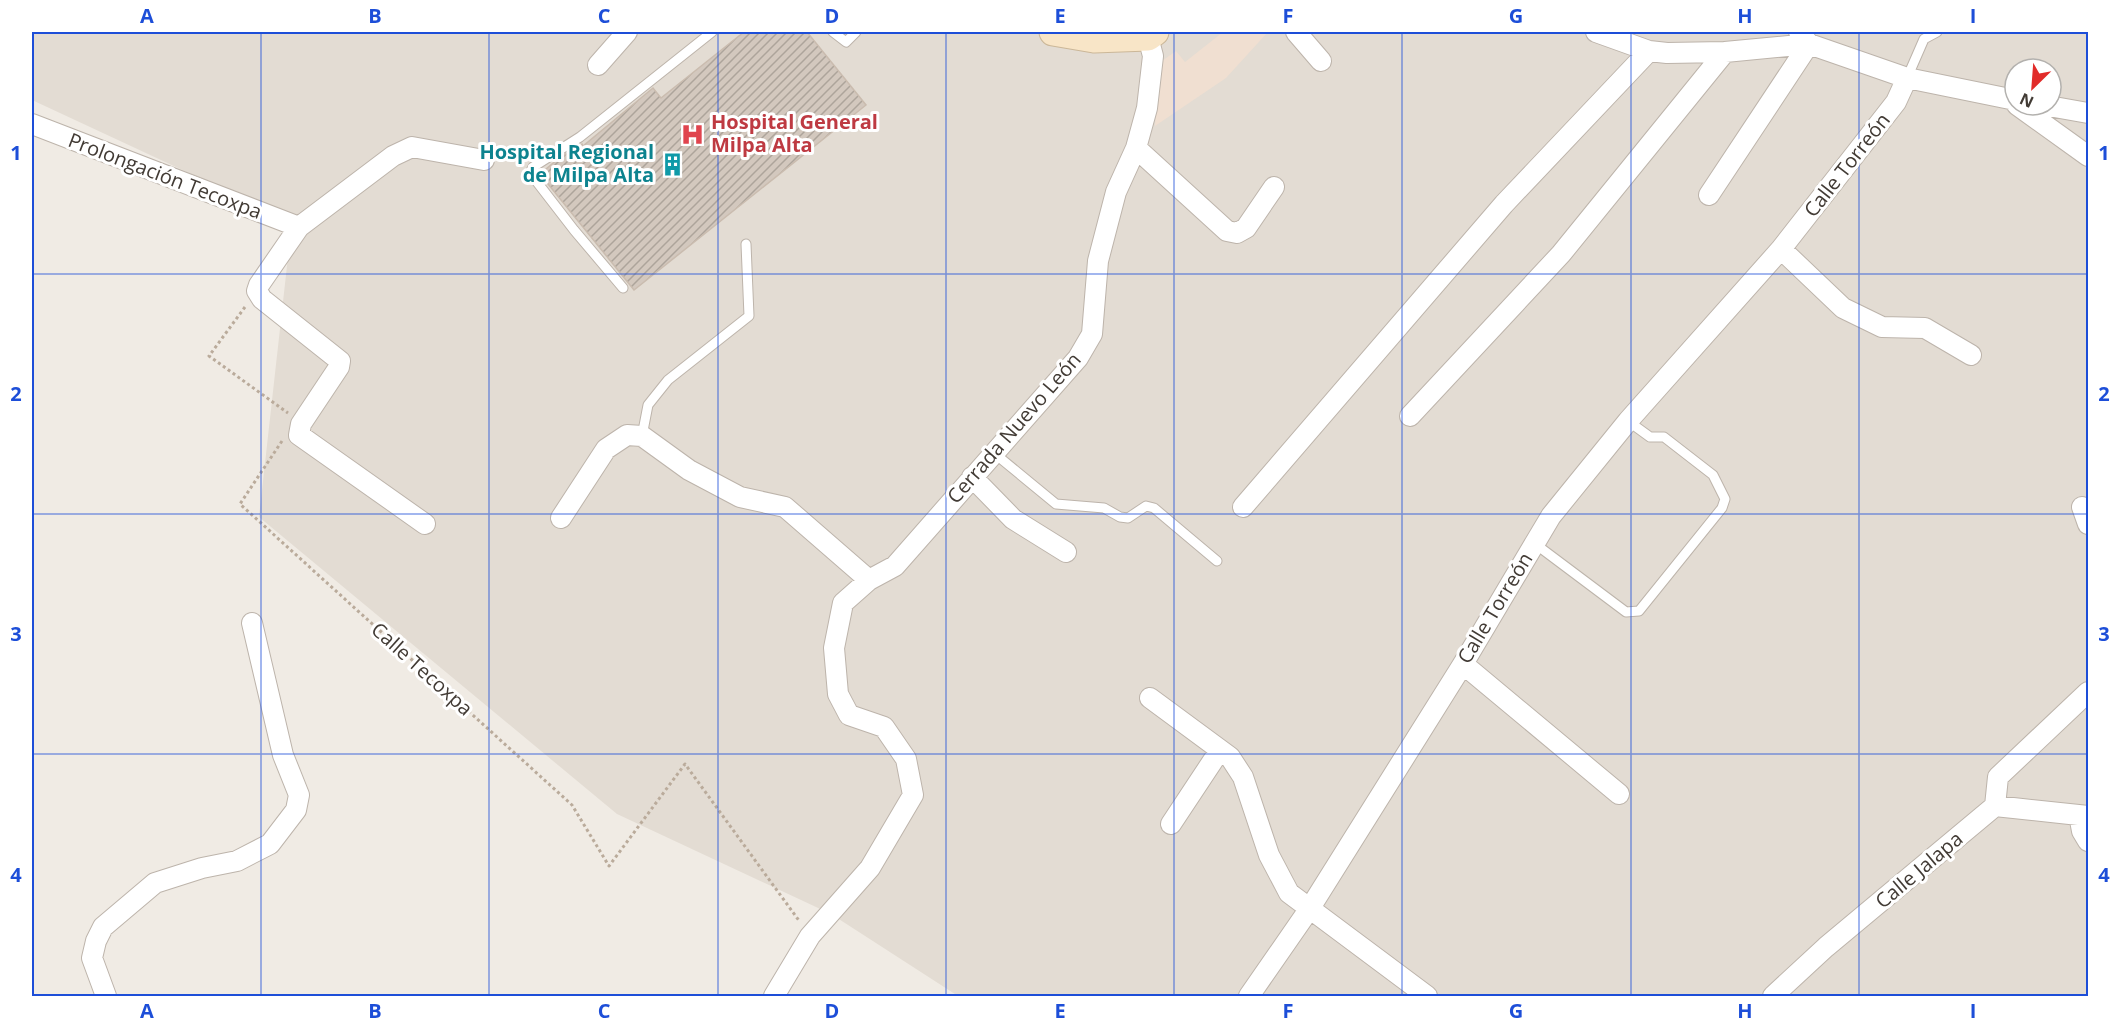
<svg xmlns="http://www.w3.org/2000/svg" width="2120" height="1028" font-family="'Open Sans',sans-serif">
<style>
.residential{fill:#e3dcd3;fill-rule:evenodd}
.commercial{fill:#f0dfd1}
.building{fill:url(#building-hatch);stroke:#cabcaf;stroke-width:1.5}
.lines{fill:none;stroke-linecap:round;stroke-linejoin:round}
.lane-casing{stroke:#bdb4ab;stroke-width:11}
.street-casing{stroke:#bdb4ab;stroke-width:22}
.secondary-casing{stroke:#cbb798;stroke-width:29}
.path{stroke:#baab9b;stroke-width:3;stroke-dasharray:3 3;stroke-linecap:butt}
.lane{stroke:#fff;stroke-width:9}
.street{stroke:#fff;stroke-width:20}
.secondary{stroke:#f8e5c7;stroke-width:27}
.grid{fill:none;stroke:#1d4ed8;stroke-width:1.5;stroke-opacity:0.55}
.labels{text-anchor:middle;stroke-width:6;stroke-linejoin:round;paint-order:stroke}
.health-label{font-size:20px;font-weight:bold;fill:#be3a42;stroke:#fff;text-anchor:start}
.culture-label{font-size:20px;font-weight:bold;fill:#0d838f;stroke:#fff;text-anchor:end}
.street-label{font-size:20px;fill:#423b35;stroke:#fff}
.neatline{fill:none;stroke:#1d4ed8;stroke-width:2}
.grid-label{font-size:20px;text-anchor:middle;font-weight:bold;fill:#1d4ed8}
</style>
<defs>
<pattern id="building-hatch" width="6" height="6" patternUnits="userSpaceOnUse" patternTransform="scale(1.5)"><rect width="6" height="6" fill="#d3c8be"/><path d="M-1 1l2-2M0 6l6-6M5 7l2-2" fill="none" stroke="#ada49b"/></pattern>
</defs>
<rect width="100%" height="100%" fill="#f0ebe4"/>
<path class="residential" d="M32,32h2056v964h-1130l-127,-82 -214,-100 -358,-297 33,-296 -260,-121zM2015,69h36v36h-36z"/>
<path class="commercial" d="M1223,32h45l-42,46 -71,48 4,-63 17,-12 9,11z"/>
<path class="building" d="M744,32h63l59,73 -232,185 -94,-116 19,-16 23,-14 1,2 70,-58 8,10z"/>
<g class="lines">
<defs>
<path id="lane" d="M833,32l13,10 10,-10
M1907,78l17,-39 13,-7
M623,288l-49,-58 -44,-57 3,-6 47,-30 132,-105
M642,436l6,-31 20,-25 81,-64 -3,-72
M994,453l62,51 48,4 16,9 8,1 18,-12 8,2 63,53
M1534,543l92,69 13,-1 83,-103 3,-9 -12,-24 -49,-38h-14l-22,-16"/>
<path id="street" d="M1296,32l25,29
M1596,32l53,19 18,2 58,-1 84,-8 98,34 108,22
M598,65l29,-33
M2017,105l71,51
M2043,105l45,8
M32,124l267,103
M1136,148l91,83 10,2 9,-5 28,-41
M1709,195l100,-151 -10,-12
M1781,249l62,59 39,19 43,1 46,27
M1410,416l151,-162 164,-202
M972,477l41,42 53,33
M1243,507l261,-303 145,-153
M2082,507l6,17
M561,518l45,-69 21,-14 15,1 47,34 51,27 45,10 84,73 -26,23 -9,45 4,46 11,21 35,12 22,32 7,36 -43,73 -60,68 -36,60
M425,524l-126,-89 2,-11 38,-57 1,-6 -78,-62 -5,-8 2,-6 40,-58 94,-71 19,-9 72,13
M869,580l26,-14 183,-208 14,-24 6,-73 18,-69 20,-44 11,-40 6,-52 -5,-19
M1463,664l156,130
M1150,698l80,59 13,20 26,78 20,38 138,103
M1995,806l3,-29 90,-85
M2079,815l3,16 6,10
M1171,824l49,-74
M106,996l-14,-38 4,-17 7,-14 52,-44 47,-15 35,-7 33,-17 26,-34 3,-15 -16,-40 -31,-132
M1249,996l61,-88 153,-244 88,-148 77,-95 153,-172 115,-147 11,-24
M1773,996l53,-49 169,-141 93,10"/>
<path id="secondary" d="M1053,32l41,7 54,-2 7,-5"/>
</defs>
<use href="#lane" class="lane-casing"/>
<use href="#street" class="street-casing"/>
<use href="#secondary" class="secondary-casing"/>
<path class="path" d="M245,307l-36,49 79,57
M282,441l-42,63 332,301 37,61 76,-102 115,158"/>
<use href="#lane" class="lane"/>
<use href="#street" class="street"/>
<use href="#secondary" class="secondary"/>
</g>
<path class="grid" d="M261,32v964M489,32v964M718,32v964M946,32v964M1174,32v964M1402,32v964M1631,32v964M1859,32v964M32,274h2056M32,514h2056M32,754h2056"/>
<defs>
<symbol id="hospital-bare" viewBox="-9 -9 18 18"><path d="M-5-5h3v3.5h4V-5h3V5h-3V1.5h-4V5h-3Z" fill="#e0444e" stroke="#fff" stroke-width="2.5" paint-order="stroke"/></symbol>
<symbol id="building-bare" viewBox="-9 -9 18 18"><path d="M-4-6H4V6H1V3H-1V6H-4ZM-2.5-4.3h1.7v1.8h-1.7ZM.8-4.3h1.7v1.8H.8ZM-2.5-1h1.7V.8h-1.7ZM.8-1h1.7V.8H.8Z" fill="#0f9aa8" stroke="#fff" stroke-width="2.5" paint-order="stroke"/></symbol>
</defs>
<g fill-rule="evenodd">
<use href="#hospital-bare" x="676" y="118" width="33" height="33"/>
<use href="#building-bare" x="656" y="148" width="33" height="33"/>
</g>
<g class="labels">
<g class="health-label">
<text x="711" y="129">Hospital General<tspan x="711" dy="23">Milpa Alta</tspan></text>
</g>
<g class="culture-label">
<text x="654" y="159">Hospital Regional<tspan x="654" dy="23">de Milpa Alta</tspan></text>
</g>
<g class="street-label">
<text transform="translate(1847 165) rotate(-52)" y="7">Calle Torreón</text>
<text transform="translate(165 176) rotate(21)" y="7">Prolongación Tecoxpa</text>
<text transform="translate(1014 428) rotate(-49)" y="7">Cerrada Nuevo León</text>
<text transform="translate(1495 608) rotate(-59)" y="7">Calle Torreón</text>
<text transform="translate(422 669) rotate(42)" y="7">Calle Tecoxpa</text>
<text transform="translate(1919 870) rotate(-40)" y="7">Calle Jalapa</text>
</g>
</g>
<rect width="2120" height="1028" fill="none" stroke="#ffffff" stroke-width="66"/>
<g transform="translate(2033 87) rotate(205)"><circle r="28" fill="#ffffff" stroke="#b3b1ae" stroke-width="1.5"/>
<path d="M0-4.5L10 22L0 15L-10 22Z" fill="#e12c2a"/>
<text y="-9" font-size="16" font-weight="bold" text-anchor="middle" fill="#423b35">N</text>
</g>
<rect x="33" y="33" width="2054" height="962" class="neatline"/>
<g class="grid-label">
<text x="147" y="23">A</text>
<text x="375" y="23">B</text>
<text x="604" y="23">C</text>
<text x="832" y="23">D</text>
<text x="1060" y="23">E</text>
<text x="1288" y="23">F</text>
<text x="1516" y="23">G</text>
<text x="1745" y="23">H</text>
<text x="1973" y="23">I</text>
<text x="16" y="160">1</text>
<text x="2104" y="160">1</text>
<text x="16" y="401">2</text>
<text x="2104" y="401">2</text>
<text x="16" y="641">3</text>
<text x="2104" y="641">3</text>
<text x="16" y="882">4</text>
<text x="2104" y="882">4</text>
<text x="147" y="1018">A</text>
<text x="375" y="1018">B</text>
<text x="604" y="1018">C</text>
<text x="832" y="1018">D</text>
<text x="1060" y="1018">E</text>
<text x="1288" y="1018">F</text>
<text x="1516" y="1018">G</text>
<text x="1745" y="1018">H</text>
<text x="1973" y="1018">I</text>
</g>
</svg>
